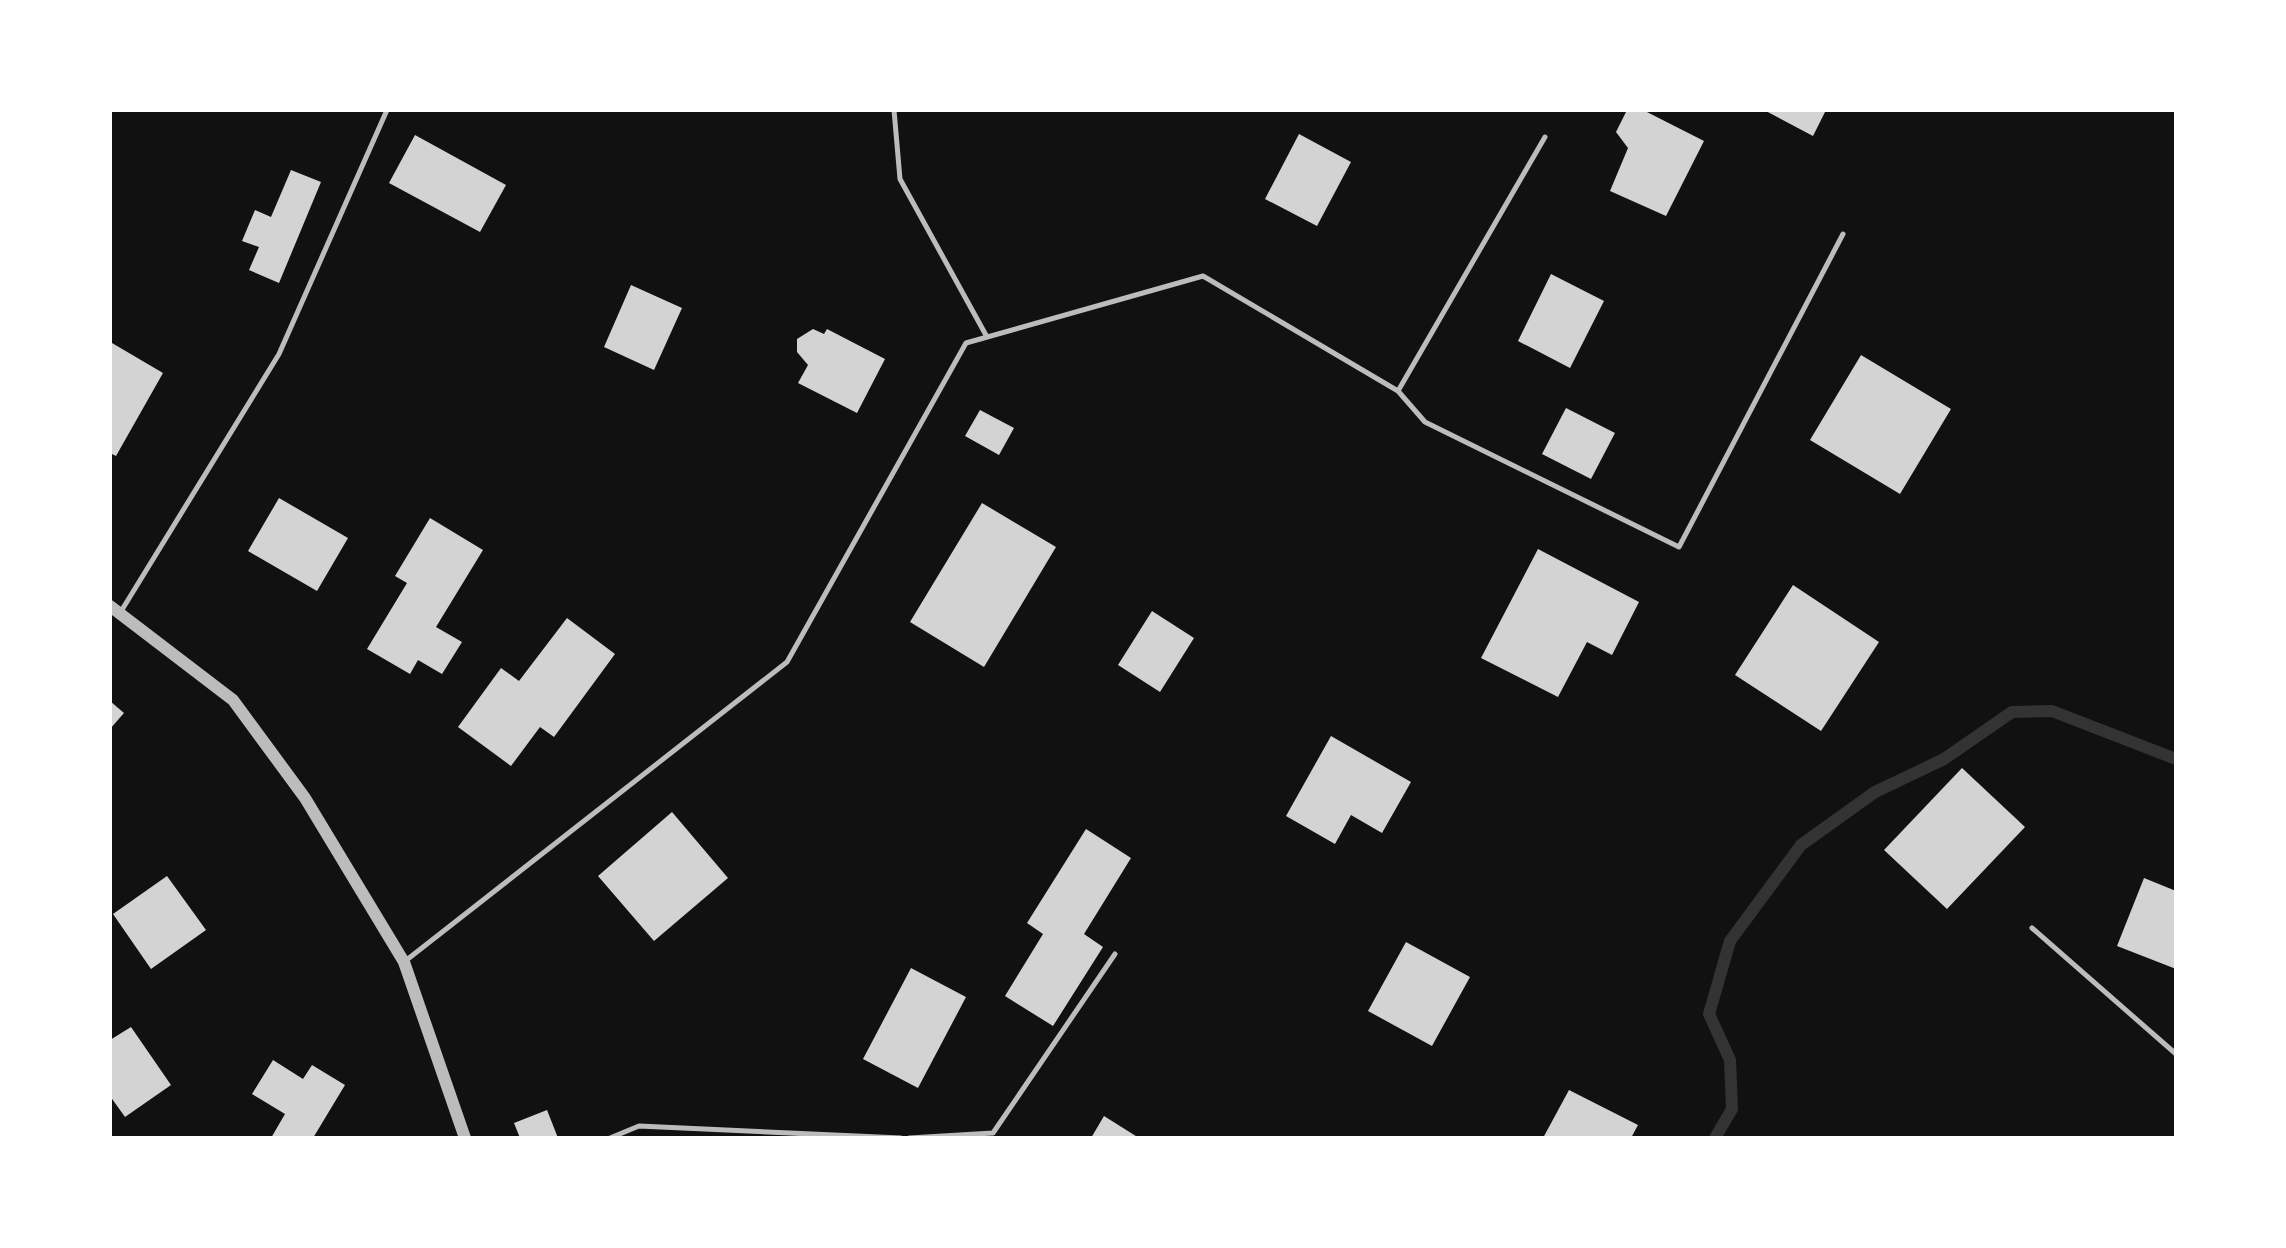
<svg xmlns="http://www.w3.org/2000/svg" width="2286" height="1248" font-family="'Roboto Condensed',sans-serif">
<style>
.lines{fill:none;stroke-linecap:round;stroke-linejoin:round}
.stream{stroke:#333;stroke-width:12}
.building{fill:#d3d3d3}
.service{stroke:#bcbcbc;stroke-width:5}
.tertiary{stroke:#bcbcbc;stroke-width:12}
</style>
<rect width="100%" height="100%" fill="#111"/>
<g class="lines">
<path class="stream" d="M1715,1138l17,-29 -2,-49 -21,-46 21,-73 71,-96 74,-53 69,-33 68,-47 40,-1 124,48"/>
</g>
<path class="building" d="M1627,110h16l61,31 -38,75 -56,-25 18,-43 -12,-16z
M1764,110h62l-13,26z
M1299,134l52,28 -34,64 -52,-27z
M415,135l91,50 -26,47 -91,-49z
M291,170l30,12 -42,101 -30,-13 10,-23 -17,-6 13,-31 16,7z
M1551,274l53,27 -34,67 -52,-27z
M631,285l51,23 -28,62 -50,-23z
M813,329l11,5 3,-5 58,30 -28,54 -59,-30 10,-18 -11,-13v-13z
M112,343l51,30 -47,83 -6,-3z
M1861,355l90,54 -51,85 -90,-54z
M1566,408l49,25 -24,46 -49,-25z
M980,410l34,18 -15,27 -34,-19z
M279,498l69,40 -31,53 -69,-40z
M982,503l74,44 -72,120 -74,-45z
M430,518l53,32 -47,77 26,15 -20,32 -24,-14 -8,14 -43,-25 40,-66 -12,-7z
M1538,549l101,53 -27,53 -25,-13 -29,55 -77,-39z
M1793,585l86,57 -58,89 -86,-56z
M1152,611l42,27 -34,54 -42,-27z
M567,618l48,36 -61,83 -14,-10 -29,39 -53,-39 43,-59 18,13z
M110,701l14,12 -14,16z
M1331,736l80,46 -29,51 -31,-18 -16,29 -49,-28z
M1962,768l63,59 -78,82 -63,-59z
M672,812l56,66 -74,63 -56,-65z
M1086,829l45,29 -47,76 19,13 -50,79 -48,-30 38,-62 -16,-11z
M167,876l39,54 -55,39 -38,-55z
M2144,878l32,13v78l-59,-23z
M1406,942l64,35 -38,69 -64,-35z
M911,968l55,29 -48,91 -55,-29z
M131,1027l40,58 -46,32 -15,-21v-56z
M273,1060l30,19 9,-14 33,20 -32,53h-42l14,-24 -33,-20z
M1569,1090l69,35 -7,13h-88z
M547,1110l11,28h-38l-6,-15z
M1104,1116l35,22h-48z"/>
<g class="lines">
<path class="service" d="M894,110l6,69 87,158
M1398,391l27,31 254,125 164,-313
M120,613l159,-259 108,-244
M2032,928l144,126
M404,962l383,-300 179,-319 237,-67 195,115 147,-254
M610,1138l29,-12 262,12
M909,1138l84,-5 122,-179"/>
<path class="tertiary" d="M110,606l123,94 72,98 99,164 61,176"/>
</g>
<rect width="2286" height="1248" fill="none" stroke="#ffffff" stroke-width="224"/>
</svg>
